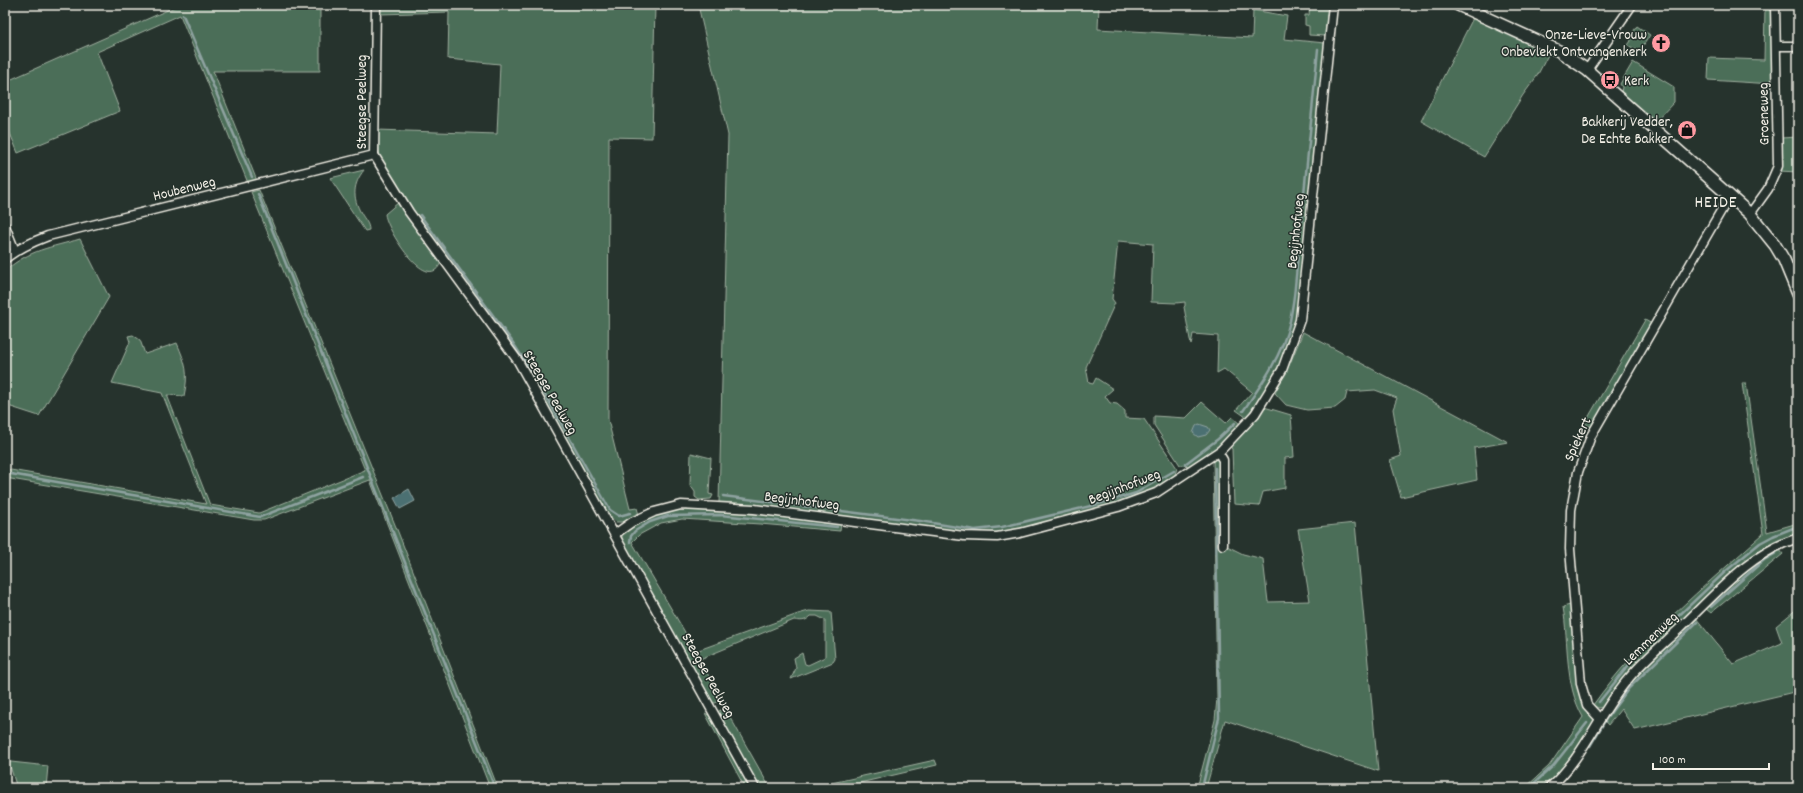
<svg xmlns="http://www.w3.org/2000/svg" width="1803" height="793" font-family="Dekko,sans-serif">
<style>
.green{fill:#4c6e59;stroke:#a0b0a0}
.water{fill:#4c6f72;stroke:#8fa3a1}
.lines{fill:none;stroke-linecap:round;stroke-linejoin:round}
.stream{stroke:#8fa3a1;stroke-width:2.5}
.street-casing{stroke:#f4f1e8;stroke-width:11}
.secondary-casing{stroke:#f4f1e8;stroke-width:14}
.street{stroke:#26332d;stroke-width:8}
.secondary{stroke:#26332d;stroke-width:11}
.labels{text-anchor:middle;stroke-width:3;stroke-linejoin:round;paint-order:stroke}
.poi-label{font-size:15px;fill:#f4f1e8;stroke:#26332d;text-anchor:end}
.street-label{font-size:15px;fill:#f4f1e8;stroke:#26332d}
.quarter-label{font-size:17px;letter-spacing:1px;fill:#f4f1e8;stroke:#26332d}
</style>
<rect width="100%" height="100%" fill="#26332d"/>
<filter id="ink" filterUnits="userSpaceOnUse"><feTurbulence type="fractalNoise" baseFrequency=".025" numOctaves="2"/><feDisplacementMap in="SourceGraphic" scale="8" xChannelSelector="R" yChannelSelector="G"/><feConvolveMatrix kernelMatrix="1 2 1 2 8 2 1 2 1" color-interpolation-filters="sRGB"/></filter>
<g filter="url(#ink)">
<path class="green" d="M179,5h141v66h-107l44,110 -9,2 -68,-168 -83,37 23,59 -102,42 -13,-32v-39z
M380,5h275l-3,133 -43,-1 -1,283 22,89 7,-1 2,7 -13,7h-10l-9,-8 -72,-131 -20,-30 -108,-150 -27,-45 -3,-28 120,4 3,-70 -52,-5 1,-47 -69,2z
M698,5h401l-1,24 154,9 1,-28 34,6 -3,23 41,4 -23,239 -8,45 -14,39 -8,16 -26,35 -10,-7 16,-18 -28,-23 -7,4 1,-37 -25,-2 -2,11 -7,-38 1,-1v-4l-9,1 -25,-1 2,-58 -35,-3 -6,58 3,4 -29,64 3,16 4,1 3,-6 17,11 -8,7 5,7 7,1 8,7v7l19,1 33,49 -3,10 -28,17 -96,28 -63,11 -268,-31 9,-368z
M1310,5h18l-3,31 -16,-1v-9l-4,-1v-10h4z
M1765,7h2l5,6 1,71 -65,-4 1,-22 55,2z
M1474,16l75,37 -12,23 -14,19 -39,62 -63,-36z
M1637,26l13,9 -11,17 -11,-7 3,-4 -2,-3z
M1633,62l41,25v15l-19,20 -34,-30 1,-5 -2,-3z
M1798,137v35l-19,-1 2,-33z
M364,170c-11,14 -12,27 -3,43 3,6 8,10 8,17l-4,1 -35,-53z
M259,190l139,342 100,256h-8l-120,-308 -106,40h-10l-249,-42v-9l201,35 -44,-111 -50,-10 18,-41 -2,-6 5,-1 7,5 5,14 32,-11c9,21 12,30 7,53l-17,-1 43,110 49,8 106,-43 -114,-278z
M399,202l42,60c-13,34 -55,-33 -56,-48z
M80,239l29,58 -70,119 -34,-11v-23l2,-5 -2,-3v-103c25,-22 45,-23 75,-32z
M1645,320l7,4 -60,104 -7,-5z
M1303,332l205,110 -34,6 3,32 -76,17 -11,-37 11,-4 -8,-47 4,-11 -22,-8 -28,2 -2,8 -10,8 -28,2 -21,-5 -11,-12 16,-32z
M1742,383h4l21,149 31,-9v12c-18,4 -34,11 -48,23l-146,149 -6,1 -5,-3c47,-66 111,-118 170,-171z
M1202,402l24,21 6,-6 8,7 -24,25 -26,17 -10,-1 -26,-40v-9l32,2z
M1264,407l27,8 3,42 -9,1v30l-22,4 -4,14 -25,-2 -2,-55 -2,-3z
M691,453l20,5 -2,36 4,1 -2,4 -12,1 -4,-3v-5l-5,-7z
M1213,458h4l5,4 -1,81 22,11 20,5 5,43 42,-1 -12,-72 57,-6 23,248 -153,-51 -19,68h-9l18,-68 2,-22z
M681,510l41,1 119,12 -1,8 -80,-7 -78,-5 -21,4 -22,12 -7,7 64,109 102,-37 11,-3 22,1 4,47 -2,3 -42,17 5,-11 -2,-10 8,-5 3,11 3,1 17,-8v-37l-8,-4h-6c-6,6 -10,5 -17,4l-94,39 21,41 -6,3 -4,-1 -89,-159v-7c14,-18 37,-23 59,-26z
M1779,549l4,5 -72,59 -5,-4 51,-47z
M1570,605l8,73 16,42 -1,5c-15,23 -31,45 -51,63h-17l24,-22 34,-49c-19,-33 -14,-74 -20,-110z
M1798,608v83l-163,39 -14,-21 -13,16 -5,-6 25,-34 68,-67 37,46 49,-21 -6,-17z
M725,708l45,80h-12l-5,-7 -36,-69z
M705,713l7,4 39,71h-6z
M935,760l2,5 -99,23h-29z
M11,762l37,4 -2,22h-29l-8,-25z"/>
<path class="water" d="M1199,424l9,3 2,3 -4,5 -8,2 -5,-4 3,-7z
M409,489l6,12 -15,8 -6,-11z"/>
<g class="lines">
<path class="stream" d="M183,15l69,162
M258,194l237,594
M420,215l91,125 23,35 76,135 9,6 11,-3
M1243,411c19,-27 40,-57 47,-90 2,-11 4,-22 5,-34l23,-238
M1185,464l33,-25 17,-16
M5,473l255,44 103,-40
M723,496l197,25 55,9 27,-3 93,-22 41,-12 38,-22
M630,542l1,-6 4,-5 15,-9 18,-6 53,-1 116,12
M1711,607l53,-47 12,-7
M1599,702l37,-46 90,-85 34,-28 13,-7 25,-10
M1590,746l16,-27 23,-31 68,-66
M1202,788l17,-70 -4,-250
M1529,788l24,-22 34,-43"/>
<defs>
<path id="street" d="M376,5l-2,150 35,57 109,149 237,427
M1776,46h22
M1587,70l45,-65
M1750,214l18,-25 10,-23 -3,-161
M5,226l10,25
M5,259c13,-11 27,-17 43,-23l326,-81
M1218,452l5,8v85
M615,534l17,-12 22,-10 27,-7 73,4 210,27 33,1 23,-4 98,-26 38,-14 65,-43 34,-36 27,-44 18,-50 33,-315
M1600,719l-13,-14 -6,-21 -11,-135 1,-39 7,-38 13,-36 138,-239
M1549,788c35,-30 50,-76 80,-110 15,-18 33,-33 50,-49 36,-34 70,-76 119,-91"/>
<path id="secondary" d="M1458,5l101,46 28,19 163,144 25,31 9,15 14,34"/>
</defs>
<use href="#street" class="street-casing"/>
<use href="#secondary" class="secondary-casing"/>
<use href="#street" class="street"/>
<use href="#secondary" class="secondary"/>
</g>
</g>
<defs>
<symbol id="church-disc" viewBox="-11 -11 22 22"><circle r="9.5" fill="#ff9aa2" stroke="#26332d"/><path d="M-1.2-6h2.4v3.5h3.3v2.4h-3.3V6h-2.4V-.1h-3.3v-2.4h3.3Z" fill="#111"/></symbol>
<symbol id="bus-disc" viewBox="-11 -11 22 22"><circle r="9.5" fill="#ff9aa2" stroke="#26332d"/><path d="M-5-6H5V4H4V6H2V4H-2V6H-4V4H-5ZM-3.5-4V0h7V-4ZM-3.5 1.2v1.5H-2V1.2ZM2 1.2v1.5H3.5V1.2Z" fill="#111"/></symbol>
<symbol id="shop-disc" viewBox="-11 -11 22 22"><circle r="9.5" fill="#ff9aa2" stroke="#26332d"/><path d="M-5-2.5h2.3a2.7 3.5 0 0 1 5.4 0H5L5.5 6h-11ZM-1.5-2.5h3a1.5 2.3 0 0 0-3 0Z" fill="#111"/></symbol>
</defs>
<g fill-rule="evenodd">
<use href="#church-disc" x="1650" y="32" width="22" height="22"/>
<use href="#bus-disc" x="1599" y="69" width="22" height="22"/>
<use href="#shop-disc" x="1676" y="119" width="22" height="22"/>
</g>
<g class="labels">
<g class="poi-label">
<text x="1647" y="39">Onze-Lieve-Vrouw<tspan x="1647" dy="17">Onbevlekt Ontvangenkerk</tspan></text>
<text x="1624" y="85" text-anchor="start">Kerk</text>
<text x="1673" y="126">Bakkerij Vedder,<tspan x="1673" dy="17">De Echte Bakker</tspan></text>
</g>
<g class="street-label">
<text transform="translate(361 102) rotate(-90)" y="5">Steegse Peelweg</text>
<text transform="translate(1763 114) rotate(-91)" y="5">Groeneweg</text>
<text transform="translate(184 188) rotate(-14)" y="5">Houbenweg</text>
<text transform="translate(1295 231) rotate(-84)" y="5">Begijnhofweg</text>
<text transform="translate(551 392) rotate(60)" y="5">Steegse Peelweg</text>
<text transform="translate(1577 439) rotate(-66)" y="5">Spiekert</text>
<text transform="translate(1124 486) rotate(-21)" y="5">Begijnhofweg</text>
<text transform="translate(802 500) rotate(7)" y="5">Begijnhofweg</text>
<text transform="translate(1650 638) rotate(-44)" y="5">Lemmenweg</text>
<text transform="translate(709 675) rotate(61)" y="5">Steegse Peelweg</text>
</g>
<g class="quarter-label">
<text x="1716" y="207">HEIDE</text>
</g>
</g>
<rect width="1803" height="793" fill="none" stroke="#26332d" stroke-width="20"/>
<rect x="10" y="10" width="1783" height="773" fill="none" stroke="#f4f1e8" stroke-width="1.5" filter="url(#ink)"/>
<path d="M1653 763v6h116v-6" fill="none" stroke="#f4f1e8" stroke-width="2"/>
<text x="1659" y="763" font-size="12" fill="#f4f1e8" stroke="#26332d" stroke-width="3" paint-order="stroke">100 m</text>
</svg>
